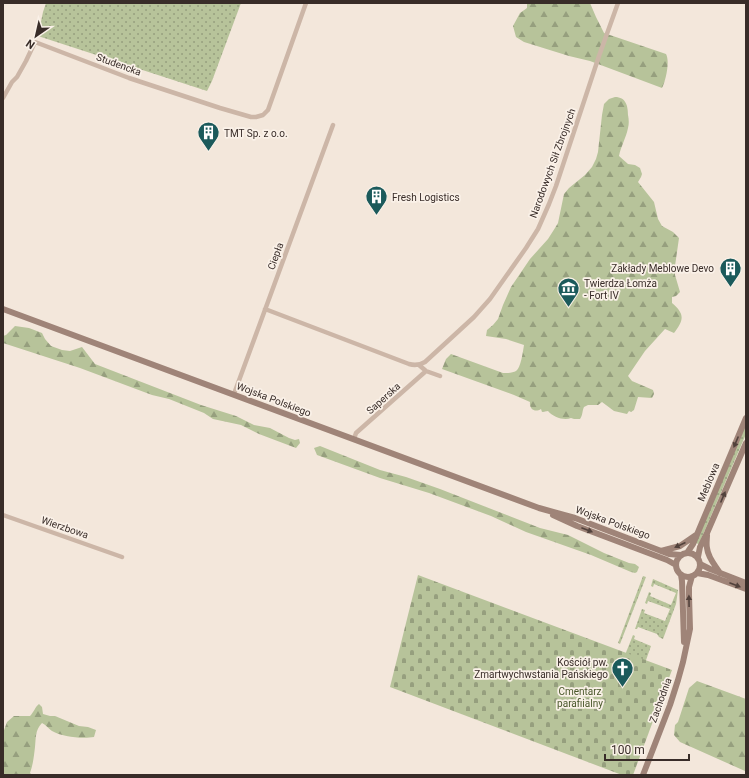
<svg xmlns="http://www.w3.org/2000/svg" width="749" height="778" font-family="Roboto,sans-serif">
<style>
.grass{fill:url(#grass-dots)}
.forest{fill:url(#forest-firs)}
.cemetery{fill:url(#cemetery-stones)}
.lines{fill:none;stroke-linecap:round;stroke-linejoin:round}
.street{stroke:#ccb6a7;stroke-width:4.5}
.secondary{stroke:#9f8478;stroke-width:6}
.oneway{fill:#52423c}
.labels{text-anchor:middle;stroke-width:3.5;stroke-linejoin:round;paint-order:stroke}
.street-label{font-size:10px;fill:#382c28;stroke:#faf1e8}
.poi-label{font-size:10px;fill:#382c28;stroke:#faf1e8;text-anchor:start}
.park-label{font-size:10px;fill:#49572a;stroke:#faf1e8}
</style>
<defs>
<pattern id="grass-dots" width="8" height="8" patternUnits="userSpaceOnUse"><rect width="8" height="8" fill="#b7c39a"/><path d="M2 2h.1M6 6h.1" fill="none" stroke="#969f7e" stroke-width="1.8" stroke-linecap="round"/></pattern>
<pattern id="forest-firs" width="22" height="20" patternUnits="userSpaceOnUse"><rect width="22" height="20" fill="#b7c39a"/><path d="M5 1l3.5 6h-7zM16 11l3.5 6h-7z" fill="#969f7e"/></pattern>
<pattern id="cemetery-stones" width="16" height="16" patternUnits="userSpaceOnUse"><rect width="16" height="16" fill="#b7c39a"/><path d="M2 7V4a2 2 0 0 1 4 0v3zM10 15v-3a2 2 0 0 1 4 0v3z" fill="#969f7e"/></pattern>
</defs>
<rect width="100%" height="100%" fill="#f3e7db"/>
<path class="grass" d="M46,3h195l-29,78 -5,10 -169,-55 5,-24z
M746,424v10l-47,110 -4,-1z
M643,576l3,1 -26,67 -2,-1z
M653,579l25,11 -2,14 -13,35 -4,-2 -2,-3 -19,-7 -1,2h-2l7,-20 3,1 -1,3 21,8 5,-12 -22,-8 -1,3 -2,-1 4,-11 2,1 -1,3 21,9 5,-12 -22,-9 -1,3 -2,-1z
M633,635l2,1 -1,3 17,7 -6,17 -20,-8z"/>
<path class="forest" d="M527,3h63l6,14 8,16 62,21c4,7 0,26 -4,34l-72,-27 -21,-5 -45,-14 -8,-5 -3,-11 7,-13 7,-5z
M615,97c11,0 13,9 13,18 1,5 1,9 0,13 -2,10 -7,18 -9,28l9,8 7,1 5,3 2,6 -1,3 -3,5 16,20 4,17 4,7 11,6 6,6 -4,28v9l5,17 -4,4 -4,1v6c13,11 12,17 2,30l-9,-4 -20,22 -17,25 4,5 21,9 1,4 -2,4 -14,-1 -4,13 -3,2 -2,-1 -2,3 -13,-3 -12,-9 -4,3h-10l-4,2c-2,4 -1,8 -4,12h-6l-3,-1c-7,3 -18,-1 -23,-7l-6,1 -1,-3c-6,4 -12,0 -11,-7l-16,-7 -72,-26 4,-10 5,-5 52,19c4,0 10,0 13,-2 5,-3 7,-20 8,-26l-18,-6 -20,-3 1,-6 6,-5 5,-6 5,-14 8,-18 19,-28 18,-20 7,-11 3,-5 6,-29 5,-6 16,-13 7,-8 4,-8 2,-7 4,-37 2,-11 5,-5z
M15,326l14,2 13,5 3,6 6,7 11,4 8,1 12,-4 13,17 106,41 35,11 18,9 16,3 19,10 6,2 4,-1 1,4 -4,5 -37,-14 -18,-9 -28,-6 -9,-6 -35,-14 -17,-4 -72,-27 -77,-25v-7l3,-1z
M320,446l60,24 26,7 34,12 100,39 28,7 36,18 25,10 6,1 4,3 -2,5 -2,1 -4,-1 -40,-17 -65,-23 -35,-16 -62,-23 -49,-15 -63,-23 -3,-7z
M697,681l49,18v71l-1,1 -65,-29 -6,-7 1,-10 3,-3 11,-34z
M39,704l3,3 1,7 7,2h5l24,10 9,1 8,3 -2,7c-12,2 -32,0 -42,-6 -3,-2 -6,-6 -10,-8 -7,7 -6,15 -7,24 -1,9 -2,18 -5,26l2,2h-29v-42l4,-11 7,-6h16c4,-4 5,-9 9,-12z"/>
<path class="cemetery" d="M418,575l254,95 -39,105h-11l-232,-88z"/>
<g class="lines">
<path class="street" d="M3,98l9,-16 5,-5 9,-16 9,-19 94,36 91,30 31,9h5l7,-2 5,-5 38,-107
M265,309l144,55c7,2 11,1 16,-2l49,-45 16,-18 36,-51 12,-19 11,-25 7,-18 43,-130 19,-53
M419,365l7,6 14,5
M234,394l99,-269
M354,439l2,-6 70,-62
M3,515l119,42"/>
<path class="secondary" d="M3,309l536,199 36,10 94,36 12,1
M553,515l24,11 90,34 9,5
M707,535c0,4 -1,9 0,13 1,10 8,17 13,25
M661,551l19,-5 16,-11
M676 565a12 12 0 1 1 24 0a12 12 0 1 1-24 0Z
M687,553l6,-9 53,-126
M698,557l2,-10 7,-14 39,-90
M700,564l10,5 36,14
M697,573l11,2 38,14
M681,575l1,6 2,61
M643,775l27,-70 8,-25 5,-18 7,-33 -1,-34v-8l3,-11"/>
</g>
<defs><path id="oneway-solid" d="M-6-.8H1V-3.2L6.5 0L1 3.2V.8H-6Z"/></defs>
<g class="oneway">
<use href="#oneway-solid" transform="translate(736 442) rotate(113)"/>
<use href="#oneway-solid" transform="translate(723 497) rotate(-67)"/>
<use href="#oneway-solid" transform="translate(587 530) rotate(21)"/>
<use href="#oneway-solid" transform="translate(680 545) rotate(156)"/>
<use href="#oneway-solid" transform="translate(735 585) rotate(21)"/>
<use href="#oneway-solid" transform="translate(689 601) rotate(-91)"/>
</g>
<defs>
<symbol id="building-pin" viewBox="-11 -11 22 30"><path d="M0 17L-7.5 6A9.5 9.5 0 1 1 7.5 6Z" fill="#1b5a5b" stroke="#faf1e8"/><path d="M-4-6H4V6H1V3H-1V6H-4ZM-2.5-4.3h1.7v1.8h-1.7ZM.8-4.3h1.7v1.8H.8ZM-2.5-1h1.7V.8h-1.7ZM.8-1h1.7V.8H.8Z" fill="#fff"/></symbol>
<symbol id="museum-pin" viewBox="-11 -11 22 30"><path d="M0 17L-7.5 6A9.5 9.5 0 1 1 7.5 6Z" fill="#1b5a5b" stroke="#faf1e8"/><path d="M0-6L6-3V-2H-6V-3ZM-5-1h2V3h-2ZM-1-1h2V3h-2ZM3-1h2V3H3ZM-6 4H6V6H-6Z" fill="#fff"/></symbol>
<symbol id="church-pin" viewBox="-11 -11 22 30"><path d="M0 17L-7.5 6A9.5 9.5 0 1 1 7.5 6Z" fill="#1b5a5b" stroke="#faf1e8"/><path d="M-1.2-6h2.4v3.5h3.3v2.4h-3.3V6h-2.4V-.1h-3.3v-2.4h3.3Z" fill="#fff"/></symbol>
</defs>
<g fill-rule="evenodd">
<use href="#building-pin" x="196" y="120" width="25" height="34"/>
<use href="#building-pin" x="364" y="184" width="25" height="34"/>
<use href="#building-pin" x="718" y="256" width="25" height="34"/>
<use href="#museum-pin" x="556" y="276" width="25" height="34"/>
<use href="#church-pin" x="610" y="656" width="25" height="34"/>
</g>
<g class="labels">
<g class="street-label">
<text transform="translate(119 64) rotate(20)" y="4">Studencka</text>
<text transform="translate(552 163) rotate(-70)" y="4">Narodowych Sił Zbrojnych</text>
<text transform="translate(275 256) rotate(-70)" y="4">Ciepła</text>
<text transform="translate(383 398) rotate(-42)" y="4">Saperska</text>
<text transform="translate(274 399) rotate(21)" y="4">Wojska Polskiego</text>
<text transform="translate(708 482) rotate(-67)" y="4">Meblowa</text>
<text transform="translate(613 522) rotate(20)" y="4">Wojska Polskiego</text>
<text transform="translate(65 527) rotate(19)" y="4">Wierzbowa</text>
<text transform="translate(660 700) rotate(-70)" y="4">Zachodnia</text>
</g>
<g class="poi-label">
<text x="224" y="137">TMT Sp. z o.o.</text>
<text x="392" y="201">Fresh Logistics</text>
<text x="714" y="272" text-anchor="end">Zakłady Meblowe Devo</text>
<text x="584" y="287">Twierdza Łomża<tspan x="584" dy="12">- Fort IV</tspan></text>
<text x="608" y="666" text-anchor="end">Kościół pw.<tspan x="608" dy="12">Zmartwychwstania Pańskiego</tspan></text>
</g>
<g class="park-label">
<text x="580" y="695">Cmentarz<tspan x="580" dy="12">parafiialny</tspan></text>
</g>
</g>
<rect width="749" height="778" fill="none" stroke="#382c28" stroke-width="8"/>
<g transform="translate(36 36) rotate(214)" stroke="#faf1e8" stroke-width="3" paint-order="stroke">
<path d="M0-3L7 15L0 10L-7 15Z" fill="#382c28"/>
<text y="-6" font-size="11" font-weight="bold" text-anchor="middle" fill="#382c28">N</text>
</g>
<path d="M605 754v6h84v-6" fill="none" stroke="#382c28" stroke-width="2"/>
<text x="611" y="754" font-size="12" fill="#382c28" stroke="#faf1e8" stroke-width="3" paint-order="stroke">100 m</text>
</svg>
